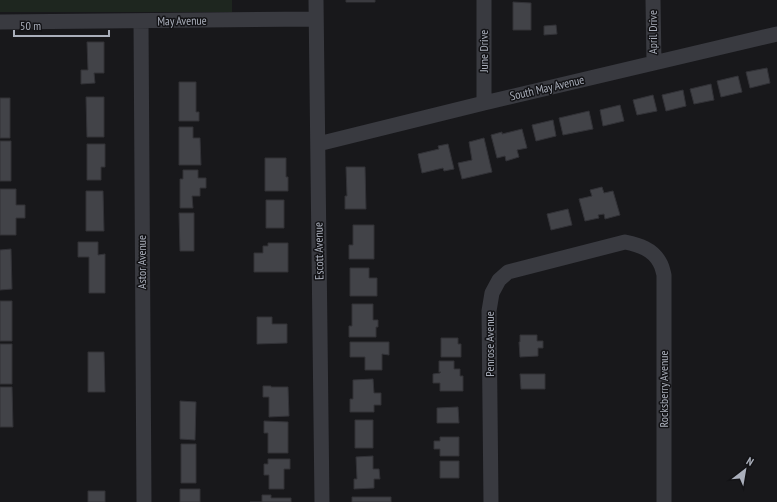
<svg xmlns="http://www.w3.org/2000/svg" width="777" height="502" font-family="'PT Sans Narrow',sans-serif">
<style>
.green{fill:#1e261f}
.building{fill:#424348;stroke:#323237}
.lines{fill:none;stroke-linecap:round;stroke-linejoin:round}
.street{stroke:#393a40;stroke-width:15}
.labels{text-anchor:middle;stroke-width:3;stroke-linejoin:round;paint-order:stroke}
.street-label{font-size:12px;fill:#aaafbb;stroke:#131316}
</style>
<rect width="100%" height="100%" fill="#18181b"/>
<path class="green" d="M0,0h232v12h-232z"/>
<path class="building" d="M346,0h29v2h-29z
M513,2l18,1v27h-18z
M556,25l1,9 -13,1v-9z
M87,42h17v31h-10l1,10 -14,1v-14h7z
M767,68l3,15 -20,5 -4,-16z
M738,76l4,16 -21,5 -4,-16z
M179,82h17v30h3v9h-20z
M711,84l3,16 -20,4 -4,-15z
M683,90l3,16 -20,5 -4,-16z
M653,95l4,16 -20,4 -4,-15z
M86,97h18v40h-17z
M0,98h10v40h-10z
M620,105l4,16 -21,5 -3,-16z
M589,111l4,18 -30,6 -4,-17z
M553,120l3,16 -20,5 -4,-16z
M179,127h14v11h7l1,27h-22z
M522,129l5,19 -10,2 2,7 -13,4 -1,-5 -8,2 -6,-23 11,-3v2z
M484,138l8,34 -30,7 -4,-16 14,-3 -3,-18z
M0,141h11v40h-11z
M87,144h18v23h-4v13h-14z
M448,144l6,25 -10,2 -1,-3 -21,5 -4,-19 21,-5 -1,-3z
M265,158h21v19h2v14h-23z
M346,167h19l1,42h-21v-13h2z
M183,170h15v8h8v10h-6v8h-8l1,12h-13v-29h3z
M602,187l2,6 9,-2 7,24 -15,4 -1,-5 -6,1 1,3 -14,3 -6,-22 13,-3 -2,-6z
M0,189h16v16h9v13h-9v17h-16z
M86,191h17l1,40h-18z
M266,200h18v28h-18z
M568,209l4,16 -21,5 -4,-16z
M179,213h15v38h-14z
M353,225h21v34h-25v-14h4z
M78,242h20v13l7,-1v39h-16v-36h-11z
M268,243h20v29h-34v-19h9v-7h5z
M11,249l1,40 -12,1v-40z
M350,268h19v10h8v18h-27z
M0,301h12v40h-12z
M352,304h21v16h5v7h-2v10h-27v-11h3z
M257,317h15v7h15v19l-30,1z
M520,335h17v6h6v7h-5v8l-18,1 -1,-15h1z
M441,338h17v6h3v13h-20z
M350,342h39v13l-7,-1v16h-17v-13h-15z
M0,344h12v40h-12z
M88,352h16l1,40h-17z
M439,361h15v8h6v7h3v15h-23v-8h-7v-9l7,-1 1,-1h-2z
M520,374h25v15h-24z
M373,379l1,14h7v12h-7v7h-24v-13h3v-19z
M263,386h8v1h17l1,29 -20,1v-20h-6z
M0,387h12l1,40h-13z
M180,401l16,1 -1,38 -15,-1z
M458,407l1,16h-22v-15z
M355,420h18v28h-18z
M264,421l24,1v31h-20v-20h-4z
M440,437h19v19h-19v-7h-6v-8h6z
M181,444h15v39h-15z
M373,456v13h6l1,10h-6v9l-20,1v-10h3l-1,-22z
M268,459h22v10h-6v20h-15v-14h-5v-11h4z
M440,461h19v17h-19z
M180,489h20v13h-20z
M88,491h17v11h-17z
M262,495h9v3h20v4h-41h12z
M352,497h39v5h-39z"/>
<g class="lines">
<path class="street" d="M316,0l6,502
M484,0v103
M653,0l1,63
M141,21l3,481
M0,22l316,-3
M318,144l166,-41 293,-69
M491,502l-2,-191 3,-18 7,-13 9,-8 117,-30c14,3 28,7 35,21 2,3 3,8 4,12v227"/>
</g>
<g class="labels">
<g class="street-label">
<text transform="translate(182 21) rotate(-1)" y="4">May Avenue</text>
<text transform="translate(653 32) rotate(-90)" y="4">April Drive</text>
<text transform="translate(484 51) rotate(-90)" y="4">June Drive</text>
<text transform="translate(547 88) rotate(-13)" y="4">South May Avenue</text>
<text transform="translate(319 251) rotate(-91)" y="4">Escott Avenue</text>
<text transform="translate(142 262) rotate(-90)" y="4">Astor Avenue</text>
<text transform="translate(490 344) rotate(-90)" y="4">Penrose Avenue</text>
<text transform="translate(664 389) rotate(-90)" y="4">Rocksberry Avenue</text>
</g>
</g>
<g transform="translate(745 470) rotate(31)" stroke="#131316" stroke-width="3" paint-order="stroke">
<path d="M0-3L7 15L0 10L-7 15Z" fill="#aaafbb"/>
<text y="-6" font-size="11" font-weight="bold" text-anchor="middle" fill="#aaafbb">N</text>
</g>
<path d="M14 30v6h95v-6" fill="none" stroke="#aaafbb" stroke-width="2"/>
<text x="20" y="30" font-size="12" fill="#aaafbb" stroke="#131316" stroke-width="3" paint-order="stroke">50 m</text>
</svg>
